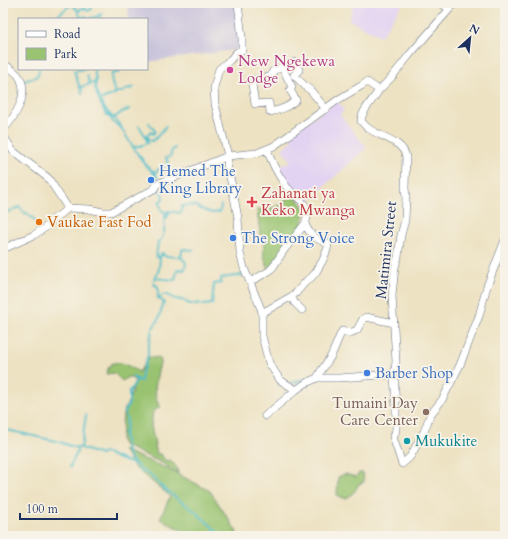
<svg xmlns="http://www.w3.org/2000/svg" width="508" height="539" font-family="Cardo,serif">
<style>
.built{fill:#e3d3f2}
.industrial{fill:#c6c0da}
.green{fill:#99c370;stroke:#5a7967}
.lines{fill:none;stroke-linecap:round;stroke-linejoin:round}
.stream{stroke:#51beca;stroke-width:2}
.minor-casing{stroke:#646e81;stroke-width:8}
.minor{stroke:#fff;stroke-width:7}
.hotel-dot{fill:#d1479c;stroke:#f7f3e8;stroke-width:1.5}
.shop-dot{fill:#3f7fe0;stroke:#f7f3e8;stroke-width:1.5}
.health-dot{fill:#e0444e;stroke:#f7f3e8;stroke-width:1.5}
.food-dot{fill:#e8710a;stroke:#f7f3e8;stroke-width:1.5}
.education-dot{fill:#8d6e63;stroke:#f7f3e8;stroke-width:1.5}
.culture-dot{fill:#0f9aa8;stroke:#f7f3e8;stroke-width:1.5}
.labels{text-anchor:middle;stroke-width:3.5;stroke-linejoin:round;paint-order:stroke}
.hotel-label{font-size:15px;fill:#b23c85;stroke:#f7f3e8;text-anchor:start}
.shop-label{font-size:15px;fill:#366cbe;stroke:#f7f3e8;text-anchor:start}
.health-label{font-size:15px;fill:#be3a42;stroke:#f7f3e8;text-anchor:start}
.food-label{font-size:15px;fill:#c56008;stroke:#f7f3e8;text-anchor:start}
.street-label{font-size:15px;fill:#1b2f5e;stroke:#f7f3e8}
.education-label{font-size:15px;fill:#785e54;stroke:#f7f3e8;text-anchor:end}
.culture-label{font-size:15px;fill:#0d838f;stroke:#f7f3e8;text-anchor:start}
</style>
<rect width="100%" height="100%" fill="#f7f3e8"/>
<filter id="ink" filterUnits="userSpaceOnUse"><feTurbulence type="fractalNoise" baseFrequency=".025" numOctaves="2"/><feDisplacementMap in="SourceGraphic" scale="8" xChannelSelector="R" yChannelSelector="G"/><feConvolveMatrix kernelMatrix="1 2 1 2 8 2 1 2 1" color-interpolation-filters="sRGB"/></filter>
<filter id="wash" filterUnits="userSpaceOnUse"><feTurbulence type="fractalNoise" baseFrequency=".012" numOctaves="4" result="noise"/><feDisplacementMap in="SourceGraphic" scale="16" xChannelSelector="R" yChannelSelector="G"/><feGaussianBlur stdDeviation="0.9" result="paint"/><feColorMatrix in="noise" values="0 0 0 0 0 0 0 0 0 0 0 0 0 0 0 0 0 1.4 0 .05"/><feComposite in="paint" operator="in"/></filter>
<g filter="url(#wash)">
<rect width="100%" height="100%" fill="#ede2c2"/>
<path class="built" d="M353,3h50l-22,33 -32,-16 5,-16z
M338,101l6,9 -4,5 20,25 7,7 -62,57 -23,-24 -6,-13 15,-6 -9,-12 11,-9 -4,-5z"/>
<path class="industrial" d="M127,3h110l5,46 -95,13v-43h-18z"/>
<path class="green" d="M291,195l6,3 9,13 -6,19 -31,40c-2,-4 -4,-9 -5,-13 -2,-9 3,-15 -4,-24l-3,-23c5,-1 10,-1 14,-2 7,-1 16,-8 20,-13z
M149,357l6,1 2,-1 4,3c-4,15 -10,33 -1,47l-7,4 -2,15 6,28h3l6,7 4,-1 8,9v4l-18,-11 -37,-17 -2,-4 2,-27 8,-19 4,-15 -7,-3 -6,4 -8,-8 -8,1c1,-3 3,-8 5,-10 7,-5 22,4 28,8z
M123,450l45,19 42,22 27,41 -2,4h-40l-8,-3 -27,-14 10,-23 -35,-28z
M359,473h4l1,9 -5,2 -5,8 -8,7 -9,-4 1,-18 7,-3 11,3z"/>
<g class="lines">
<path class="stream" d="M72,4l6,7 3,8
M78,11h1l1,-2 5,-1 3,3 4,-2 -3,-6
M99,15l1,4
M81,18l5,-2 1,3 8,-2 7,-3
M53,19l19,-15
M94,69l2,12 -1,7 3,9 7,16 6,5 1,3 9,7 23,36 6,5 8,12
M87,76l3,8
M24,81l12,-4 3,-5v-3
M80,88l-6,-17 10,-2
M115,93l-3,-10 -1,-9 9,-2
M82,94l-1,-7 15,-5
M99,100l16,-6 1,-2h6l7,-4 2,1 3,-2
M101,102l4,7 8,9
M114,117l8,11
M114,118l8,-6 8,-3
M139,126l6,9 1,4
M147,137l3,-5 3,2 2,-3 -6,-8
M133,147l7,-1 8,-3 -2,-5 1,3 2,-2 -2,-2 5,4 3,-2 11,-13
M139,155l8,11
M152,170l3,2 2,6
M155,172l6,-4 7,-6 -2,-4c4,0 6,-4 5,-7l4,-3
M3,209l2,4 15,-6 3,5c7,2 12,8 17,15
M166,213l2,-2 13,2 1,-7 6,-1 9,1 4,3 11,4 7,-1 2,-5v-2
M164,219l1,-1h2l2,-6
M182,250l2,-1 9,1
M159,257l1,1 1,-4 2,-1v2l2,1 15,1v-1
M154,278l21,2 2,-9 1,-2 6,1 2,-6 -1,-3 -4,-3 1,-8
M160,299v-2l5,-3 11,5 10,2 1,2 8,2 2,-2 7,2 8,-1 2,-20 7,-1v-5l23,-3
M153,328l6,-10 5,-16 -6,-4v-9l-1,-4h-3c-1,-8 2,-7 4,-13 2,-4 1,-9 2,-14l-4,-1 2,-15 2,-1 3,-5 2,-10 -1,-4 2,-9c-8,-4 -4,-5 -7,-11l4,-3 -1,-7 -4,-2v-2
M152,331l-4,17v7l-6,18 -1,8 -9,-4 5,2 -4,8 -4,4v12l-4,9v3l2,4 -1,10 -2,4 3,20 8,11 5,5 11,7 13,13 32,23c4,5 9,7 13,12 5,4 8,8 13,12
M290,383l10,-3 7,-1
M7,430l53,12 13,5 8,1 5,-33
M70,467l7,-15v-4h4l20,7 3,-3 20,9 11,3"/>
</g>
</g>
<g filter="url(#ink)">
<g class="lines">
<defs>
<path id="minor" d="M238,3l4,35v12l-5,2 -7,8 -11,9 -5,18 1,17 13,52 -1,9 5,21 6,32 2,35 4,15 17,41 1,4v23l7,27 11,17 16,10
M441,3l8,6
M3,63c5,4 11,7 15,12 13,18 -3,42 -15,55
M282,67l10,20 -2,3 6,10c-9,8 -14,9 -26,12l-1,-9 -14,1 -3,-20v-3l21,-5 -1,-3 1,-2 15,-7 7,-2 4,8 -5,5 13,13 2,1 2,2 15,18
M379,90c-5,9 -18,21 -18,31 2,2 4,5 7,7 11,9 35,12 38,29l-1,31 1,9 -1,23 -4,15 -3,22 -3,10 -3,28 4,67 -2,12 2,34v21l-1,5 -2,3 9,27 8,-7 14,-25 6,-17 12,-15 18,-35 19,-49 8,-30 18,-46
M3,135l10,16 35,27 20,30
M267,149c4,12 10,24 17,34 9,15 30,19 21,41 5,12 12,15 23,20l-1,6 -4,10 -7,12 -5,6 -4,2 -11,13 -4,3 2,6 8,8
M3,249l31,-14 15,-10 3,-5 9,-6 7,-6 21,1 14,3h8l43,-23 3,-5 71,-28 29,-3 17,-7 65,-47 22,-13 6,-4 12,8 12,-12 20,-25 44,-50
M250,282l19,-11 4,-4 11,-17 21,-26
M262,313l30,-17
M317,378c4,-8 10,-15 14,-22 4,-8 7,-17 11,-25l8,2 7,-3 6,-11 3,-2 28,6
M265,416l31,-26 10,-7 11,-5h22l55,-4"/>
</defs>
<use href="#minor" class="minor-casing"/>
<use href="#minor" class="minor"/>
</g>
</g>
<circle class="hotel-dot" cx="230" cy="70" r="4"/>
<g class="shop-dot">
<circle cx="151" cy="180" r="4"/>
<circle cx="233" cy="238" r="4"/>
<circle cx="367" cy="373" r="4"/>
</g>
<path class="health-dot" d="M250 196h4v4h4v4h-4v4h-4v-4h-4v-4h4z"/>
<circle class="food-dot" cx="39" cy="222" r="4"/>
<circle class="education-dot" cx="426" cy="412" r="4"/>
<circle class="culture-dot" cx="407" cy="441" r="4"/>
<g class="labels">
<g class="hotel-label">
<text x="238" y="66">New Ngekewa<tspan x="238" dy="17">Lodge</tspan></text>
</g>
<g class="shop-label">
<text x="159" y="176">Hemed The<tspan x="159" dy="17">King Library</tspan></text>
<text x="241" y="243">The Strong Voice</text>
<text x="375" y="378">Barber Shop</text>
</g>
<g class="health-label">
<text x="261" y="198">Zahanati ya<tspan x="261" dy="17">Keko Mwanga</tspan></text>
</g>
<g class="food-label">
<text x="47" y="227">Vaukae Fast Fod</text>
</g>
<g class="street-label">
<text transform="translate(386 250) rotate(-84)" y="5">Matimira Street</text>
</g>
<g class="education-label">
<text x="418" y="408">Tumaini Day<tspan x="418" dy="17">Care Center</tspan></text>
</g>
<g class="culture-label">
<text x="415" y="446">Mukukite</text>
</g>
</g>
<rect width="508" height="539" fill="none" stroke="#f7f3e8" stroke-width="16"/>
<rect x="18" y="18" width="130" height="52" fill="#f7f3e8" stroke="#9fa5b1"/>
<rect x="26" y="31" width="20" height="6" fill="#ffffff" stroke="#9fa5b1"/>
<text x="54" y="38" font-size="12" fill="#1b2f5e">Road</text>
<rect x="26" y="48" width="20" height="12" fill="#99c370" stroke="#9fa5b1"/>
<text x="54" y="58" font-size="12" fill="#1b2f5e">Park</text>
<g transform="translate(470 38) rotate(27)" stroke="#f7f3e8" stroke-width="3" paint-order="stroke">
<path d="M0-3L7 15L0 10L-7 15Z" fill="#1b2f5e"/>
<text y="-6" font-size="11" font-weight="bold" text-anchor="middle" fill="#1b2f5e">N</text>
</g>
<path d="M20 513v6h97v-6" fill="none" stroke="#1b2f5e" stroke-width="2"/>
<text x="26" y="513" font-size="12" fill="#1b2f5e" stroke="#f7f3e8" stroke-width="3" paint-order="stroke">100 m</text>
</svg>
